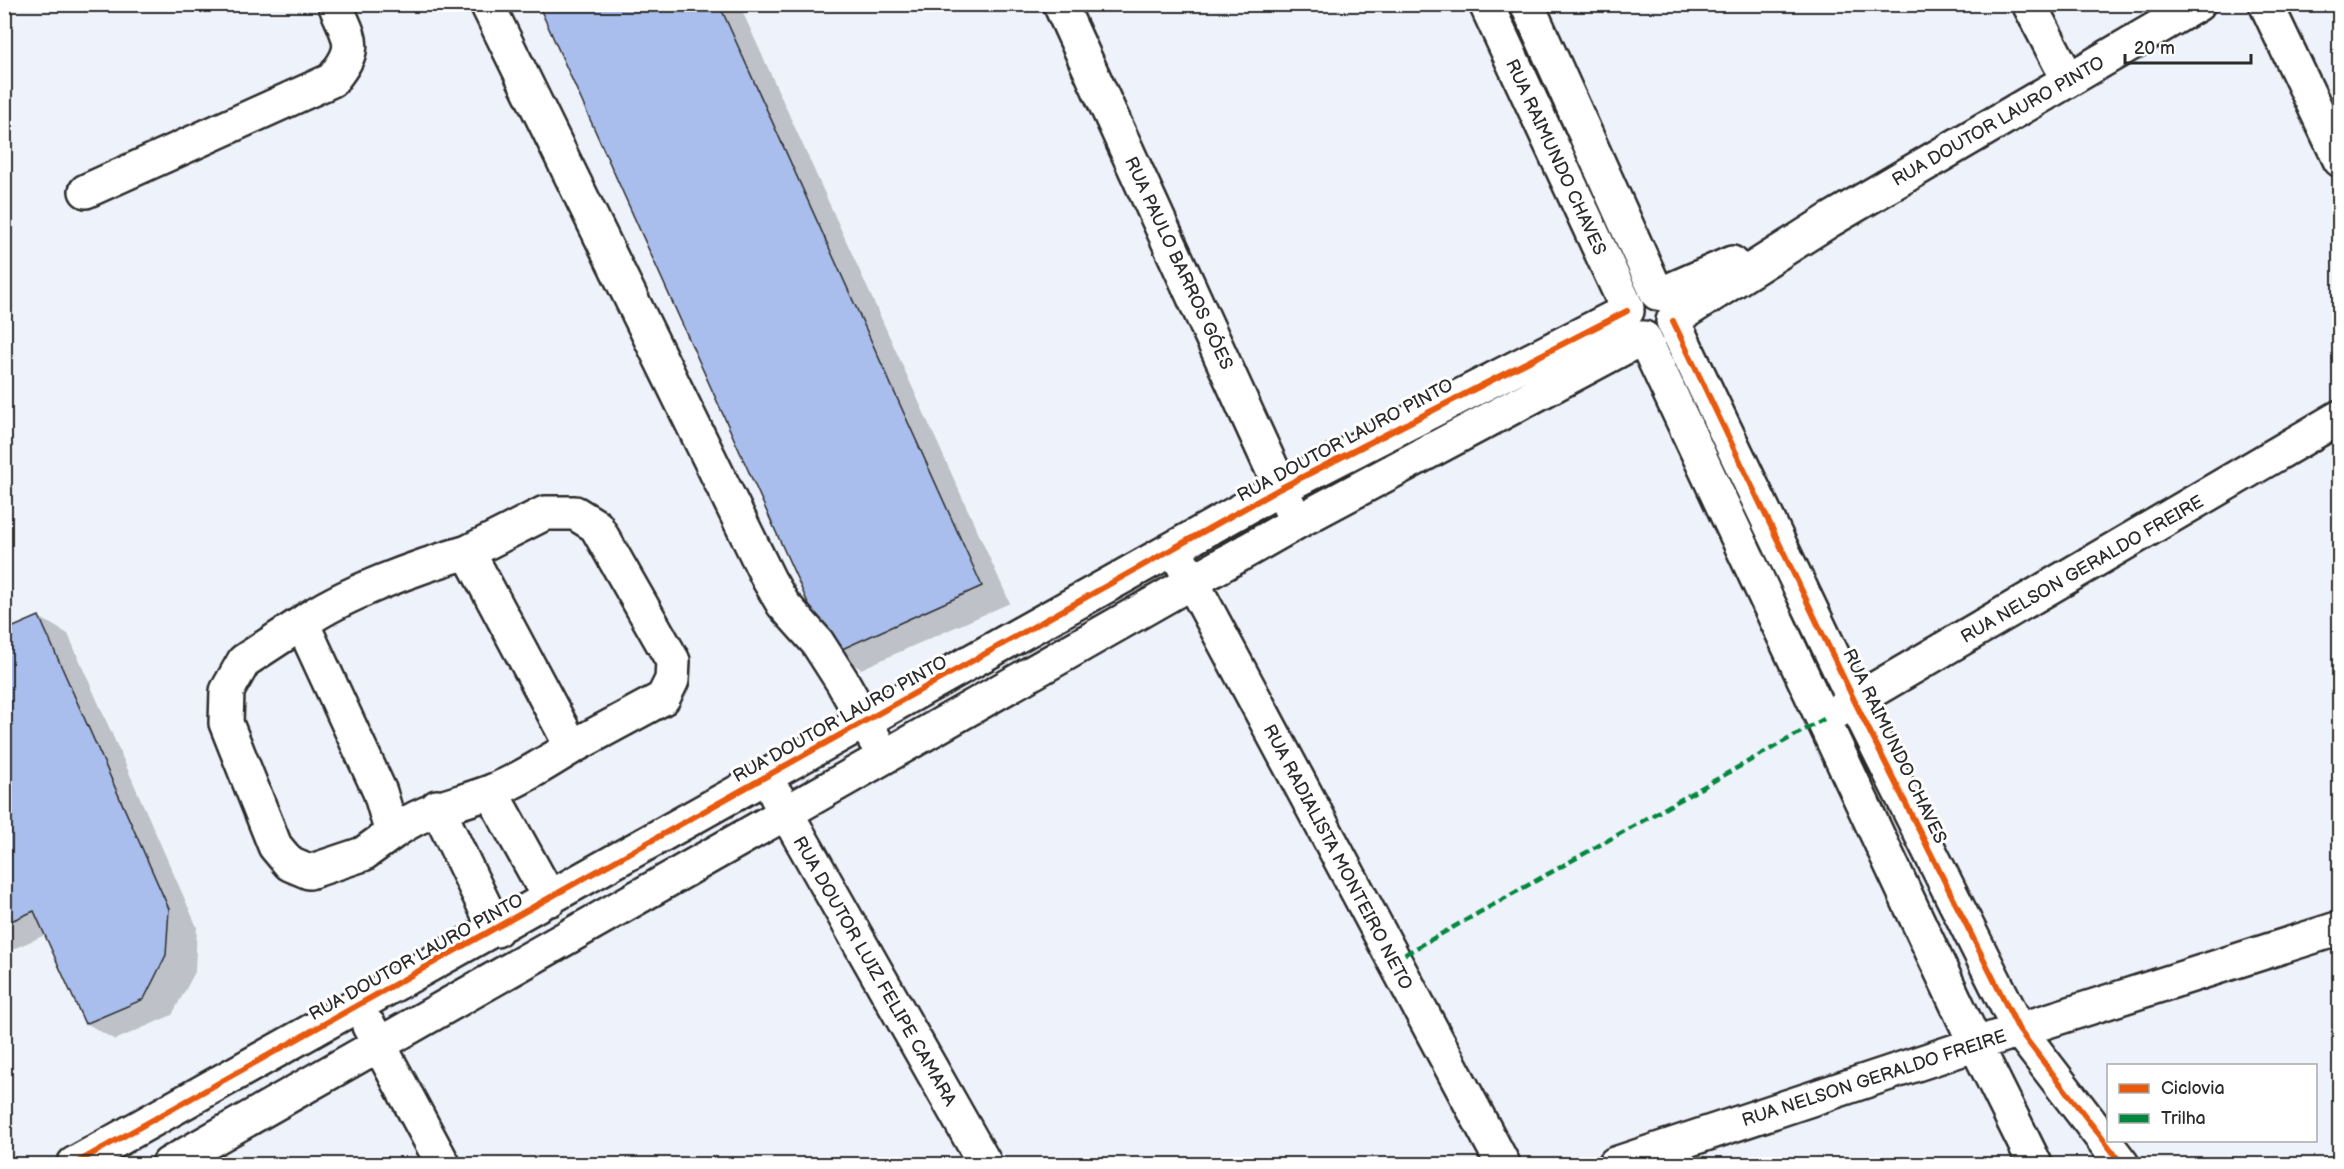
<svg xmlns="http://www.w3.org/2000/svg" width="2344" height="1169" font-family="'Balsamiq Sans',sans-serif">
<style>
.shadow{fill:#0003}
.building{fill:#a9beed;stroke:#2b2b2b;stroke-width:1.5}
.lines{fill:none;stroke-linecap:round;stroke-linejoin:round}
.minor-casing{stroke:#2b2b2b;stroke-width:38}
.minor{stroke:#fff;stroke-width:33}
.quiet{stroke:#00873e;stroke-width:4.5;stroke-dasharray:9 4.5;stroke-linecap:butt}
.cycleway-casing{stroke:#fff;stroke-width:10}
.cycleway{stroke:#e8590c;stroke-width:6}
.labels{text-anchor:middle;stroke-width:6;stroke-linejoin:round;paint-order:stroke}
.street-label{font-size:18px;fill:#2b2b2b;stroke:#fff}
</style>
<rect width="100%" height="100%" fill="#eef2fb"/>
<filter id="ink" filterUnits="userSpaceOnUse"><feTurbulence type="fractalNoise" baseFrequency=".0167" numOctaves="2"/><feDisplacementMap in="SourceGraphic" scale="12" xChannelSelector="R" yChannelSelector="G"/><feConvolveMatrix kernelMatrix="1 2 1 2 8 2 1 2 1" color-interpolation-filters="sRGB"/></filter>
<g filter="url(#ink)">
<path class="shadow" d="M539,4h200l271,599 -149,66 -28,-17z
M39,617l29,17 129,293 -2,45 -23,43 -57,25 -29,-17 -41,-88 -41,18v-321z"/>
<path class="building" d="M538,4h181l263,582 -151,68z
M39,616l130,293 -3,46 -22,44 -59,25 -51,-113 -30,13v-293z"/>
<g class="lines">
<defs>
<path id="minor" d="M487,4l282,576 14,24 34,38 25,39 33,59
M1060,4l230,504
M1486,4l141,304
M1527,4l130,289
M2029,4l39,75
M2266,4l74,156
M86,191l246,-111c27,-34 19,-38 3,-76
M1661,294l71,-31
M1674,319l156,-99 368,-216
M1673,321l182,381 164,328 103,134
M1644,338l332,707 59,119
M468,552l104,195c-26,16 -54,34 -82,45 -37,14 -64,16 -98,41l-12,-41 -78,-169c40,-29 117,-57 166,-71z
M468,552l77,-39h30l21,13 77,135 -1,19 -9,18 -91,49
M1182,563l321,601
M302,623l-58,38 -17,30 -1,32 49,123 15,18 19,8 54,-18 29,-21
M1836,712l504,-295
M491,792l59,107
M776,795l209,369
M437,807l59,123
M369,1026l74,138
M74,1164l1207,-676 346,-177
M169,1164l1128,-642 345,-184
M1615,1164l404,-134 321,-102"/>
</defs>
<use href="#minor" class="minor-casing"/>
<use href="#minor" class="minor"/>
<path class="quiet" d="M1393,961l431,-242"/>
<defs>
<path id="cycleway" d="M1673,321l182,381 164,328 103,134
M74,1164l1207,-676 346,-177"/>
</defs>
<use href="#cycleway" class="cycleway-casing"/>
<use href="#cycleway" class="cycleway"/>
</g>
</g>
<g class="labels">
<g class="street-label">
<text transform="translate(1998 121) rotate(-30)" y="6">RUA DOUTOR LAURO PINTO</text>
<text transform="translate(1556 157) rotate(65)" y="6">RUA RAIMUNDO CHAVES</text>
<text transform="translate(1179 263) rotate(65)" y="6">RUA PAULO BARROS GÓES</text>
<text transform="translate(1345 440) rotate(-28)" y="6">RUA DOUTOR LAURO PINTO</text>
<text transform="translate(2082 569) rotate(-30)" y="6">RUA NELSON GERALDO FREIRE</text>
<text transform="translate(840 719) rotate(-29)" y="6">RUA DOUTOR LAURO PINTO</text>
<text transform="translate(1895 746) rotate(64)" y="6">RUA RAIMUNDO CHAVES</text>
<text transform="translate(1338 857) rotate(62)" y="6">RUA RADIALISTA MONTEIRO NETO</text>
<text transform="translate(416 957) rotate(-29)" y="6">RUA DOUTOR LAURO PINTO</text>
<text transform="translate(875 971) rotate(60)" y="6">RUA DOUTOR LUIZ FELIPE CAMARA</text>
<text transform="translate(1874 1078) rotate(-18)" y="6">RUA NELSON GERALDO FREIRE</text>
</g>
</g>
<rect width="2344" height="1169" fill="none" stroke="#fff" stroke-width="24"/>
<rect x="12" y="12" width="2320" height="1145" fill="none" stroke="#2b2b2b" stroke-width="2" filter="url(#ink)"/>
<rect x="2107" y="1064" width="210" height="78" fill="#ffffff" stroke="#aaaaaa" stroke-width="1.5"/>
<rect x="2119" y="1084" width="30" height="9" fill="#e8590c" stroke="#aaaaaa" stroke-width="1.5"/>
<text x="2161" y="1094" font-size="18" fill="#2b2b2b">Ciclovia</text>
<rect x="2119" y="1114" width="30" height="9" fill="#00873e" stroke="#aaaaaa" stroke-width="1.5"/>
<text x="2161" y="1124" font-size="18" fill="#2b2b2b">Trilha</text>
<path d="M2125 54v9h126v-9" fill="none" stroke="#2b2b2b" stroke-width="3"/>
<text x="2134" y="54" font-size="18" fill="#2b2b2b" stroke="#ffffff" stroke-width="4.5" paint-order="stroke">20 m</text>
</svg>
